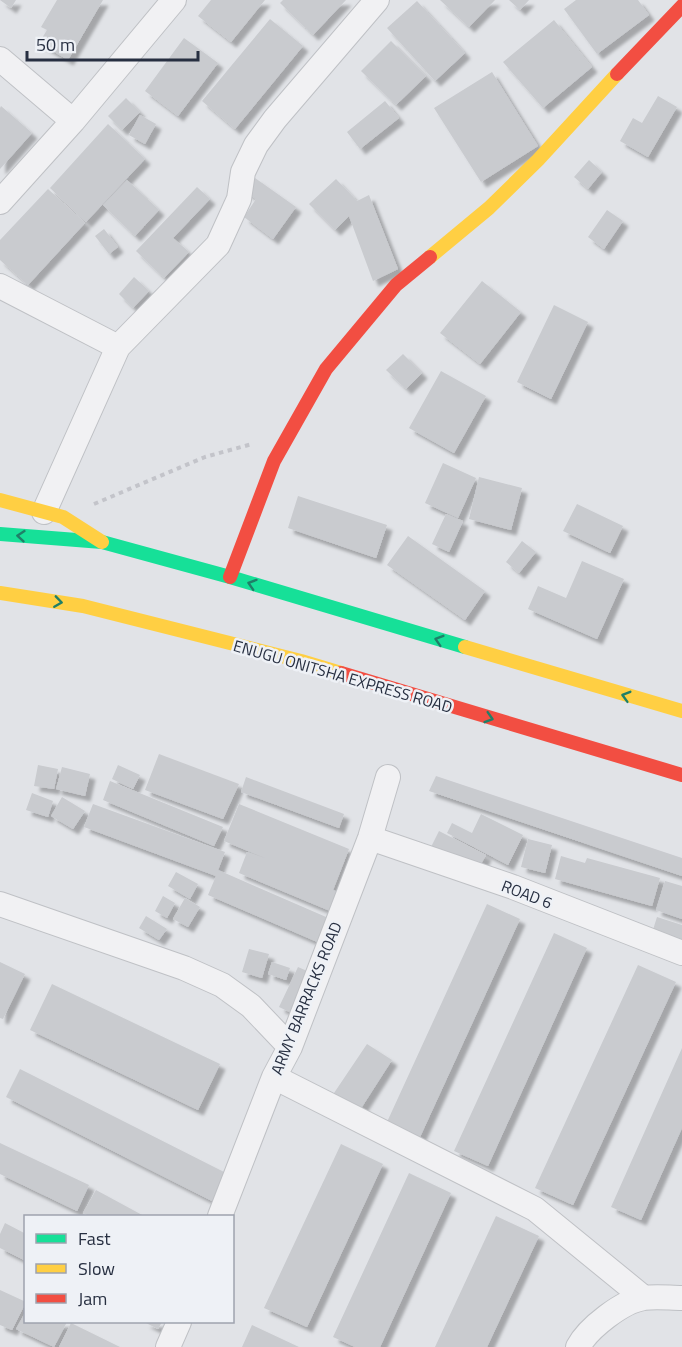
<svg xmlns="http://www.w3.org/2000/svg" width="682" height="1347" font-family="'Titillium Web',sans-serif">
<style>
.building{fill:#c9cbcf;filter:url(#shadow)}
.lines{fill:none;stroke-linecap:round;stroke-linejoin:round}
.street-casing{stroke:#bfc1c5;stroke-width:26}
.path{stroke:#c3c4ca;stroke-width:4;stroke-dasharray:4.5 4.5;stroke-linecap:butt}
.street{stroke:#f1f1f3;stroke-width:24}
.fast{stroke:#16e098;stroke-width:14}
.slow{stroke:#ffcf43;stroke-width:14}
.jam{stroke:#f24e42;stroke-width:14}
.oneway{stroke:#1f7f68}
.labels{text-anchor:middle;stroke-width:5;stroke-linejoin:round;paint-order:stroke}
.street-label{font-size:16px;fill:#272f41;stroke:#eef1f6}
</style>
<defs>
<filter id="shadow"><feDropShadow dx="5.5" dy="5.5" stdDeviation="1.5" flood-color="#0004"/></filter>
</defs>
<rect width="100%" height="100%" fill="#e1e3e7"/>
<path class="building" d="M0,0h16l-5,8z
M57,0h46l-35,60 -29,-17 8,-13 -6,-3z
M211,0h54l-34,42 -33,-26z
M283,0h63l-33,35 -33,-32z
M440,0h55l-26,27z
M509,0h20l-9,10z
M576,0h62l11,15 -52,39 -33,-45z
M417,1l48,52 -30,28 -48,-53z
M270,19l33,27 -68,83 -33,-28z
M554,20l38,47 -49,41 -40,-46z
M184,38l34,25 -40,53 -33,-25z
M391,41l35,35 -30,29 -35,-34z
M492,72l46,74 -57,36 -47,-74z
M658,96l19,11 -29,50 -28,-16 13,-23 9,5z
M126,98l14,14 -18,18 -14,-14z
M385,101l14,17 -39,31 -13,-17z
M1,106l31,27 -32,36v-61z
M140,115l16,9 -11,20 -16,-9z
M108,124l37,35 -59,63 -36,-34z
M589,160l13,12 -14,17 -14,-12z
M255,178l41,29 -23,32 -29,-22 12,-18 -11,-8z
M336,179l21,22 12,-6 29,74 -25,12 -24,-65 -14,14 -26,-26z
M127,180l32,30 -24,26 -32,-31z
M197,187l13,12 -37,39 16,14 -25,26 -28,-27z
M48,189l37,34 -57,62 -28,-25v-20z
M607,210l16,11 -19,28 -16,-12z
M104,229l14,18 -9,7 -14,-18z
M134,277l15,14 -16,17 -14,-14z
M482,281l39,31 -41,52 -40,-31z
M554,305l34,17 -37,77 -34,-17z
M403,354l19,19 -16,16 -20,-19z
M441,371l45,25 -32,57 -45,-25z
M443,463l33,15 -18,40 -33,-15z
M479,477l43,11 -11,42 -42,-11z
M298,496l89,29 -11,33 -88,-30z
M577,504l46,22 -13,27 -47,-22z
M446,514l17,7 -14,31 -17,-8z
M408,536l77,55 -20,29 -78,-55z
M522,541l14,11 -17,21 -13,-11z
M582,561l42,18 -27,60 -69,-30 10,-23 28,12z
M159,754l80,30 -16,35 -78,-29z
M38,765l20,4 -4,20 -20,-3z
M118,765l22,10 -7,14 -21,-10z
M62,767l28,7 -5,22 -29,-7z
M436,776l246,82v18l-253,-85z
M246,777l98,37 -5,14 -98,-36z
M110,781l113,46 -9,19 -111,-46z
M32,793l21,8 -5,16 -22,-7z
M62,797l23,14 -12,18 -22,-13z
M93,804l132,48 -7,18 115,50 -11,24 -114,-49 8,-19 -132,-49z
M239,804l110,45 -16,41 10,4 -8,19 -96,-40 8,-21 18,6 -41,-17z
M481,814l42,21 -15,30 -61,-32 5,-10 20,10z
M439,831l47,24 -10,18 -46,-24z
M528,839l24,6 -7,28 -24,-6z
M561,856l24,7 2,-5 73,20 -8,28 -97,-27z
M176,872l22,12 -8,15 -22,-13z
M665,881l17,5v33l-26,-9z
M163,896l12,7 -8,15 -12,-7z
M185,898l15,9 -12,20 -15,-8z
M487,904l33,15 -100,218 -33,-15z
M146,916l21,13 -8,11 -20,-12z
M657,917l25,8v17l-30,-9z
M554,933l33,15 -99,218 -34,-15z
M249,949l20,5 -7,24 -20,-6z
M0,962l25,12 -22,45 -3,-1z
M272,962l18,6 -4,12 -18,-6z
M638,965l38,17 -103,223 -38,-17z
M298,967l16,7 -18,41 -17,-8z
M52,984l168,80 -22,46 -168,-80z
M367,1044l25,16 -34,53 -26,-17z
M682,1048v80l-41,92 -30,-13z
M20,1069l206,104 -14,28 -206,-104z
M0,1143l89,42 -12,26 -77,-37z
M341,1144l42,20 -76,163 -43,-19z
M409,1173l42,20 -71,154h-25l-22,-10z
M96,1190l48,26h-55l-6,-3z
M496,1216l43,20 -52,111h-52z
M5,1223l21,11v27l-26,-13v-14z
M0,1290l26,12 -14,28 -12,-5z
M26,1311v11h41l-13,25 -38,-18z
M144,1322h18l-4,7z
M71,1323l49,24h-61z
M252,1325l47,22h-57z"/>
<g class="lines">
<defs>
<path id="street" d="M0,59l73,62
M0,202l73,-81 101,-121
M0,286l118,61
M44,512l74,-165 100,-102 21,-46 4,-27 13,-27 19,-26 102,-119
M370,838l143,49 169,66
M0,904l184,64 38,17 29,21 39,41
M274,1077l261,132 109,89
M220,1216l54,-139 16,-30 80,-209 18,-61
M168,1347l11,-25
M578,1347c10,-19 45,-46 66,-49 12,-2 26,0 38,0"/>
</defs>
<use href="#street" class="street-casing"/>
<path class="path" d="M94,504l111,-47 47,-13"/>
<use href="#street" class="street"/>
<path class="fast" d="M0,534l102,8 128,35 235,70"/>
<path class="slow" d="M430,257l59,-49 49,-48 79,-86
M0,500l63,17 39,25
M0,593l83,13 218,55 40,12
M465,647l217,64"/>
<path class="jam" d="M617,74l65,-68
M230,577l44,-116 52,-92 70,-84 34,-28
M341,673l341,102"/>
</g>
<defs><path id="oneway-chevron" d="M-2-3.5L2.5 0L-2 3.5" fill="none" stroke-width="1.6" stroke-linecap="round" stroke-linejoin="round" transform="scale(1.5)"/></defs>
<g class="oneway">
<use href="#oneway-chevron" transform="translate(21 536) rotate(-175)"/>
<use href="#oneway-chevron" transform="translate(252 584) rotate(-162)"/>
<use href="#oneway-chevron" transform="translate(58 602) rotate(8)"/>
<use href="#oneway-chevron" transform="translate(439 640) rotate(-163)"/>
<use href="#oneway-chevron" transform="translate(626 696) rotate(-164)"/>
<use href="#oneway-chevron" transform="translate(489 718) rotate(17)"/>
</g>
<g class="labels">
<g class="street-label">
<text transform="translate(343 676) rotate(16)" y="6">ENUGU ONITSHA EXPRESS ROAD</text>
<text transform="translate(527 894) rotate(21)" y="6">ROAD 6</text>
<text transform="translate(306 998) rotate(-68)" y="6">ARMY BARRACKS ROAD</text>
</g>
</g>
<rect x="24" y="1215" width="210" height="108" fill="#eef1f6" stroke="#9ea3ae" stroke-width="1.5"/>
<rect x="36" y="1234" width="30" height="9" fill="#16e098" stroke="#9ea3ae" stroke-width="1.5"/>
<text x="78" y="1245" font-size="18" fill="#272f41">Fast</text>
<rect x="36" y="1264" width="30" height="9" fill="#ffcf43" stroke="#9ea3ae" stroke-width="1.5"/>
<text x="78" y="1275" font-size="18" fill="#272f41">Slow</text>
<rect x="36" y="1294" width="30" height="9" fill="#f24e42" stroke="#9ea3ae" stroke-width="1.5"/>
<text x="78" y="1305" font-size="18" fill="#272f41">Jam</text>
<path d="M27 51v9h171v-9" fill="none" stroke="#272f41" stroke-width="3"/>
<text x="36" y="51" font-size="18" fill="#272f41" stroke="#eef1f6" stroke-width="4.5" paint-order="stroke">50 m</text>
</svg>
